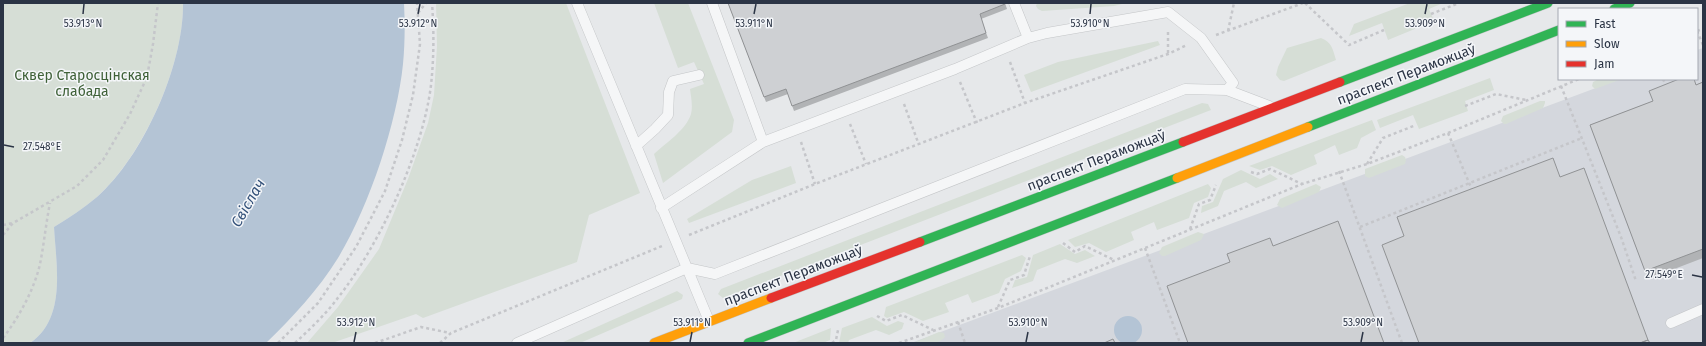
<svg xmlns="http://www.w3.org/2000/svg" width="1706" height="346" font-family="'Fira Sans',sans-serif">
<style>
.built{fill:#d4d7dd}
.green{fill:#d6ded6}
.water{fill:#b4c4d5}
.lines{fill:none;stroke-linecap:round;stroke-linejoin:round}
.lane-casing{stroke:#c4c6c8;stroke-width:11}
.fast-casing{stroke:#c2c5c8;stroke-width:10}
.slow-casing{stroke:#c2c5c8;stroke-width:10}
.jam-casing{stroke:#c2c5c8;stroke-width:10}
.path{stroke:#c5c6ca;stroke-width:2.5;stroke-dasharray:3 3;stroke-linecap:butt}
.lane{stroke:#f5f6f7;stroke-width:10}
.fast{stroke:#30b455;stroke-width:9}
.slow{stroke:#ff9f0a;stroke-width:9}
.jam{stroke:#e5322d;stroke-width:9}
.wall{fill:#b1b3b5}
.building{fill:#ced0d3;stroke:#909294}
.ticks{fill:none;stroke:#2b3445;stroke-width:1.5}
.labels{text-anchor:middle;stroke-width:3;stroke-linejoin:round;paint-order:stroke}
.street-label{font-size:14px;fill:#2b3445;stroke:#f4f6f9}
.park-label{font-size:14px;fill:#3f6138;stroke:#f4f6f9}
.water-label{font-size:15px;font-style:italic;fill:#34527a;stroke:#f4f6f9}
.ticks-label{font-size:10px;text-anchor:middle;fill:#2b3445;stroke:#f4f6f9;stroke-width:3;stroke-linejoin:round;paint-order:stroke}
</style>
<rect width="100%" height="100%" fill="#e6e8ea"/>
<path class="built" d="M1703,48v295h-792l709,-264h77v-29z"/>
<path class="green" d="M3,3h180c1,62 -40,153 -86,194 -13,11 -28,21 -43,30 2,38 13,91 -24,116h-27z
M436,3h130l74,190 -51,22 -12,47 -154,56 -7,-4 -84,29h-25l31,-36 41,-58 29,-70 20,-56 6,-28 3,-49z
M654,3h34l46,117 -2,12 -69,51 -9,-29c12,-11 32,-24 37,-40 2,-8 0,-17 -1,-25l14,-5 -10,-22 -16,6z
M1037,3h89l-12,3 -72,5 -4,-2 -2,-3z
M1410,3h33l-14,6 5,12 -46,19 -6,-17 -33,13 5,-12z
M1321,38c11,4 12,12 15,22l-52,21 -4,-1 -4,-5 2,-8 9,-19z
M1158,41l2,4 -129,47 -7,-17 34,-13z
M1490,78l4,12 -29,11 3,10 -49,18 -6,-14 -33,13 -3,-8z
M1599,79h23l-27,10 -3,-3 1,-4z
M1540,101h5v2l-2,5 -37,16h-2l-3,-3 2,-5z
M1202,103l6,1 3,6 -488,188 -5,-4 3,-5z
M1372,120l4,10 -15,8 -4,10 -18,7 -4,-10 -21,10 3,9 -26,11 -19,-9 -12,4 -11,-4z
M1402,155l3,2 1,3 -1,4 -36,14 -4,-2v-7z
M791,166l5,17 -107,40 -2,-4 65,-39z
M1241,170l19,9 10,-5 8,5 -22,9 -10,-6 -22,9 -6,15 -17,7 1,-7 11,-4 10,-23z
M1208,184l3,4 -3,9 -14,6 -5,15 -32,12 -3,-8 -23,10 3,8 -28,12 -17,-9 -14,4 -7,-7z
M1316,184l5,3 -2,5 -37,16 -5,-3 3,-6z
M1198,232l6,2 -3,6 -36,16h-3l-3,-3 3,-6z
M1060,244l15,10 10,-4 10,6 -18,7 -12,-4 -28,11 -4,11 -21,7 3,-8 12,-3 6,-22z
M1022,255l4,3 -5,13 -16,8 -6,14 -27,10 -4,-9 -23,9 4,9 -26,9 -19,-9 -17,6 -3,-2 2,-9z
M677,291l6,4 -1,4 -102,44h-19z
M872,317l15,9 11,-5 6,2 -2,6 -13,6 -13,-5 -27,10 -1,3h-9l3,-15z
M831,328l-1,12 -7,3h-30z
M939,332l5,1 1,4c-8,9 -22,6 -32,6z"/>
<path class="water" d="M183,3h221c1,20 1,40 -1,61 -6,59 -34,143 -65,194 -20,32 -45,59 -72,85h-236c37,-25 26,-78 24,-116 15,-9 30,-19 43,-30 46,-40 87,-132 86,-194z
M1114 330a14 14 0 1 1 28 0a14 14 0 1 1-28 0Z"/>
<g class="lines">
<defs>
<path id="lane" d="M577,3l132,318
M712,3l51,139
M1014,3l14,35
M636,146l19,-17 13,-14 1,-23 4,-11 26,-6
M661,208l102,-66 192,-73 73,-31 19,-5 121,-21 33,26 32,45 -6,7
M1671,323l32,-14
M517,343l170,-75 28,6 470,-185 42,1 42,16"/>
<path id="fast" d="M1614,9l16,-6
M1340,82l208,-79
M1308,127l251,-97
M920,242l263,-100
M748,343l429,-165"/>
<path id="slow" d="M1177,178l131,-51
M654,343l117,-45"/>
<path id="jam" d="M1183,142l157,-60
M771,298l149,-56"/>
</defs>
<use href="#lane" class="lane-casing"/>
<use href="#fast" class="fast-casing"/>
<use href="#slow" class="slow-casing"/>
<use href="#jam" class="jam-casing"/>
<path class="path" d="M1305,3l44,42 35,-15
M418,13l8,-10
M1431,14l28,-11
M1228,31l6,-28
M1697,31l6,14
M1697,31l6,-2
M1168,32v22
M1216,35l87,-32
M1010,62l15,41
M1663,79l3,7
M960,82l17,41
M1561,86l60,151 15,44
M904,104l15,41
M1465,106l31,-12 30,6
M850,124l16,40
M1448,133l25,59
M801,142l14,42
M1367,164l16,-26 33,-13
M1339,171l63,172
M1251,172l6,2 13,-5 32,15
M3,225l10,-2
M1360,227l222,-89
M1190,229l9,-25 11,-4 6,-15
M3,235l10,-12 64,-37 26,-26 27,-46 17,-37 6,-33 5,-41
M689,235l126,-51 210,-81 143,-49 19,-9
M1063,243l12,9 10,-6 29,14
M1145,248l35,95
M998,307l12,-27 14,-5 6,-19
M877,316l9,5 16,-6 31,15
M958,322l7,21
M3,338c16,-21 31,-48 37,-74 4,-20 6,-41 10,-61
M278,343l40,-40 38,-56 29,-56 17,-51 11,-45 7,-51 -3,-41
M295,343c15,-14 30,-28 42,-44 42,-53 86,-147 94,-214 3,-27 3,-55 1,-82
M375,343l46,-16 29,6
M440,343l11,-10 211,-87
M832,343l4,-3 2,-10
M899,343l99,-35 304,-124 65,-20 81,-31 131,-54"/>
<use href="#lane" class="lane"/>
<use href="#fast" class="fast"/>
<use href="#slow" class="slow"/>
<use href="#jam" class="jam"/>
</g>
<path class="wall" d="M728,3h277l2,6 -26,10 7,19 -194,73 -6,-17 -22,8z
M1703,82v176l-55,21 -58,-154z"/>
<path class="building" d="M728,3h277v1l-25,10 6,19 -194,73 -6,-17 -22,8z
M1679,79h15l2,6 7,-3v167l-58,22 -55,-146 63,-24 -4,-10z
M1553,158l7,19 24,-9 64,172 -8,3h-221l-37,-98 22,-9 -7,-19z
M1338,221l46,122h-196l-21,-57 63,-24 -3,-8 43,-16 3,8z
M1113,339l2,4h-11z
M1648,340l2,3h-10z"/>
<path class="ticks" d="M83,14l1,-10M418,14l2,-10M754,14l2,-10M1090,14l1,-10M1425,14l2,-10M4,145l10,2M1692,275l10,2M354,342l2,-10M690,342l2,-10M1026,342l2,-10M1361,342l2,-10"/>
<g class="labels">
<g class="street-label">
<text transform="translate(1406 74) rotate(-21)" y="5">праспект Пераможцаў</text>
<text transform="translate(1096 160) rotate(-21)" y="5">праспект Пераможцаў</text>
<text transform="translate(793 275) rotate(-21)" y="5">праспект Пераможцаў</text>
</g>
<g class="park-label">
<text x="82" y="80">Сквер Старосцінская<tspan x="82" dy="16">слабада</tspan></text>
</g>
<g class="water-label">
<text transform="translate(248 203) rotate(-60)" y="5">Свіслач</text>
</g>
</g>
<g class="ticks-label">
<text x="83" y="27">53.913°N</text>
<text x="418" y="27">53.912°N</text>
<text x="754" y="27">53.911°N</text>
<text x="1090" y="27">53.910°N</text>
<text x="1425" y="27">53.909°N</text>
<text x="42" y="150">27.548°E</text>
<text x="1664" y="278">27.549°E</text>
<text x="356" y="326">53.912°N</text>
<text x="692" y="326">53.911°N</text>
<text x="1028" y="326">53.910°N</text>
<text x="1363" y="326">53.909°N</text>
</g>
<rect width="1706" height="346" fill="none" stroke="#2b3445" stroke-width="8"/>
<rect x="1558" y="8" width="140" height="72" fill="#f4f6f9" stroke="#a4a8b1"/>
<rect x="1566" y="21" width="20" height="6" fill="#30b455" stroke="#a4a8b1"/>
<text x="1594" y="28" font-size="12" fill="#2b3445">Fast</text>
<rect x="1566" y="41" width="20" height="6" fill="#ff9f0a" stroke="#a4a8b1"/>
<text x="1594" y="48" font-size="12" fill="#2b3445">Slow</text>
<rect x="1566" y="61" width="20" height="6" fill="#e5322d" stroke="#a4a8b1"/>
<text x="1594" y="68" font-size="12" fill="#2b3445">Jam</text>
</svg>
